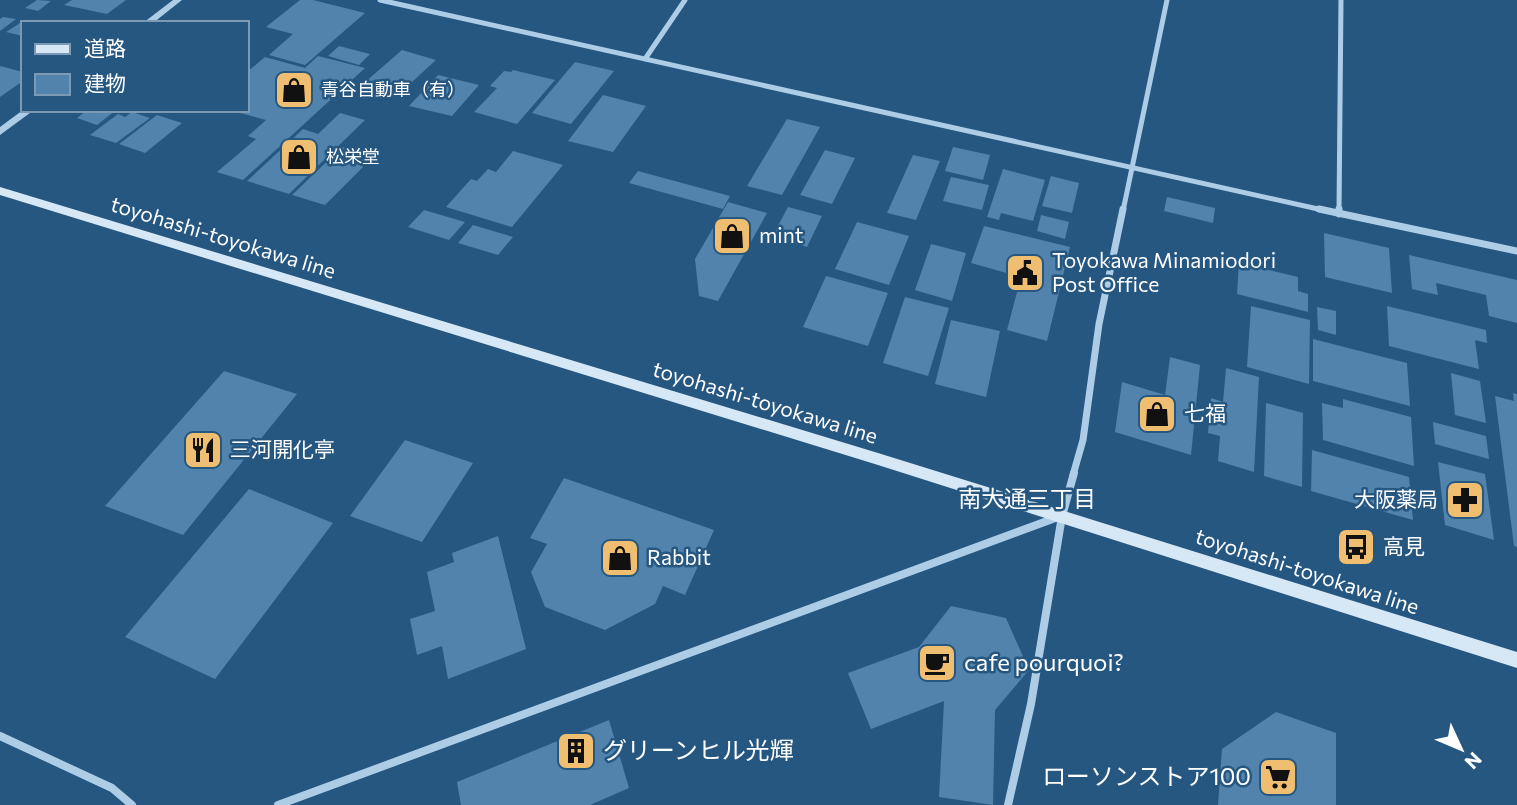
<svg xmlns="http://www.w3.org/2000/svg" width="1517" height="805" font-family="Commissioner,'Noto Sans JP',sans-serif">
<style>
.building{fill:#5183ac}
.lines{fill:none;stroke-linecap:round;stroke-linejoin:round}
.minor-far2{stroke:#adcde7;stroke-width:5}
.minor-far1{stroke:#adcde7;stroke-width:7}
.minor{stroke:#adcde7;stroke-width:8}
.tertiary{fill:#adcde7;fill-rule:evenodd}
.secondary{fill:#d6e7f6;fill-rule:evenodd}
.labels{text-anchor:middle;stroke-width:5;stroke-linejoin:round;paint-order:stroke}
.far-poi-label{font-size:18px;fill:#fff;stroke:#255781;text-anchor:start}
.poi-label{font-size:21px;fill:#fff;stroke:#255781;text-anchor:start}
.street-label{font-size:21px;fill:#fff;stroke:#255781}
.neighbourhood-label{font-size:23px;fill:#fff;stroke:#255781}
.near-poi-label{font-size:24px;fill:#fff;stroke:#255781;text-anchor:start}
</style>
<rect width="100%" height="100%" fill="#255781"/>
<path class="building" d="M37,0l14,1 -13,10 -13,-3z
M72,0h54l-19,14 -43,-9z
M300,0h13l52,13 -60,52 -36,-10 24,-21 -27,-7z
M3,17l13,2 -16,12v-12z
M20,23l3,1v12l-17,-4z
M339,46l31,8 -11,11 -31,-9z
M402,50l34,10 -37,34 -35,-11z
M318,56l47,12 -122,112 -26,-8 39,-33 -8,-3 18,-16 -33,-9 14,-1v-38l18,-15 40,11z
M575,62l39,9 -43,53 -39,-11z
M0,66l23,6v9l-23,16z
M513,70l42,10 -38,44 -43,-12 23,-24 -7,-2 14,-15 7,1z
M438,75l41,10 -27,31 -43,-10z
M603,95l43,11 -33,46 -45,-11z
M87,110h29l-19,15 -20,-7z
M132,112l18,6 -34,25 -26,-8 28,-21 7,3z
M340,113l25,7 -76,74 -42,-13 56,-52 15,5z
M157,115l25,8 -37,30 -26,-9z
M787,119l33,8 -38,68 -35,-9z
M342,147l32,9 -49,49 -33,-10z
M953,147l37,8 -7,25 -38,-9z
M825,150l30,8 -23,46 -32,-9z
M513,151l50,14 -51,62 -66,-20 25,-28 6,2 11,-12 8,3z
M913,155l27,6 -24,59 -29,-7z
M1003,169l42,11 -12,41 -32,-8 -2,7 -12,-3z
M638,171l92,25 -7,13 -94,-26z
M1051,176l28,7 -7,30 -30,-7z
M951,177l38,8 -7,25 -39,-9z
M1167,197l48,11 -2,15 -49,-12z
M728,202l39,11 -49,88 -19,-5 -4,-37z
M788,207l34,9 -15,31 -35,-10z
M424,210l41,12 -16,18 -41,-13z
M1041,215l28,7 -4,17 -28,-8z
M857,222l52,14 -20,49 -54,-16z
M473,225l40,12 -15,18 -40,-12z
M984,226l86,21 -23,94 -40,-11 14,-53 -50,-14z
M1324,233l65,15 3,45 -67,-16z
M931,244l35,9 -14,48 -37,-11z
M1409,255l108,25v43l-28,-7 -3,-21 -50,-12 2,12 -26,-6z
M1239,263l59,14v14l10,3v18l-71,-18z
M826,276l62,17 -20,53 -65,-19z
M905,297l44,11 -21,68 -45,-13z
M1251,306l59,14 -1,64 -62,-17z
M1387,306l99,24 1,13 -12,-3 4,29 -90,-23z
M1317,307l19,4v24l-18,-5z
M951,320l49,11 -14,66 -51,-13z
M1313,339l94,24 3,43 -97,-25z
M1170,357l30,8 -9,90 -76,-23 7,-50 43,13z
M1226,368l33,9 -5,95 -36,-11 2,-25 -12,-3 3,-35 12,4z
M224,371l73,23 -114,141 -78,-29z
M1451,373l29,8 6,42 -31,-8z
M1513,393l4,1v153l-3,-1 -19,-150 19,5z
M1343,399l68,18 3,49 -91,-26 -1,-37 21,5z
M1266,403l37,10 -1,74 -38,-11z
M1433,422l53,14 3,23 -54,-15z
M405,440l68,23 -51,79 -72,-26z
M1312,450l97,27 4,43 -102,-29z
M1438,462l47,12 9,66 -49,-15z
M564,478l150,52 -29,65 -22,-9 -8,18 -50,26 -60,-23 -14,-35 16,-28 -17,-6z
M249,489l84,34 -118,156 -90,-42z
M498,536l28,113 -78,30 -6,-33 -25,9 -7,-36 25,-8 -8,-39 27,-10 -2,-9z
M951,606l55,12 23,52 -34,40 -2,95 -54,-8 5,-96 -73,28 -23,-56 71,-26z
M1276,712l60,21v72h-118l4,-56z
M609,720l20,68 -39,17h-129l-4,-23z"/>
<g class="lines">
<path class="minor-far2" d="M380,0l947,211
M645,59l40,-59
M1123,211l44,-211
M1339,211l2,-211"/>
<path class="minor-far1" d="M1319,209l198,42
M1339,214v-5
M1073,475l10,-35 16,-116 24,-115"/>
<path class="minor" d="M0,736l112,52 20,17
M278,805l780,-288
M1008,805l23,-101 31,-188 12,-43"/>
<path class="tertiary" d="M173,0h9l-29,23h-10z
M23,110h11l-34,25v-8z"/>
<path class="secondary" d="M0,187l878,266 639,199v16l-639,-203 -878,-270z"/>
</g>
<defs>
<symbol id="shop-square" viewBox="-11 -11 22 22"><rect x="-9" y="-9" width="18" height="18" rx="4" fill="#f0be71" stroke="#255781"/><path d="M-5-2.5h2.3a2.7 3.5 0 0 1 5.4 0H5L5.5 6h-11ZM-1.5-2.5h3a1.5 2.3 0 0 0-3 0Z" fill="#111"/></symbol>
<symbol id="civic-square" viewBox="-11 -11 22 22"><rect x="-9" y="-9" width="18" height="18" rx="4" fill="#f0be71" stroke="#255781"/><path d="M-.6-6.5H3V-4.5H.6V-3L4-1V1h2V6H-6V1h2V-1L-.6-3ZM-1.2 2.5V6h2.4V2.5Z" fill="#111"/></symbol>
<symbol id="restaurant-square" viewBox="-11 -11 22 22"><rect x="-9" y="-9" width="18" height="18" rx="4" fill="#f0be71" stroke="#255781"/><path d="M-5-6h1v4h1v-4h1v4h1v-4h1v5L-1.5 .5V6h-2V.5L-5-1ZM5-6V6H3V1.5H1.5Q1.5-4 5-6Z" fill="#111"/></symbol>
<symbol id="pharmacy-square" viewBox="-11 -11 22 22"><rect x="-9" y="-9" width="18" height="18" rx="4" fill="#f0be71" stroke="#255781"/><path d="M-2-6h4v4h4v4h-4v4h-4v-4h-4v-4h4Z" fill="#111"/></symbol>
<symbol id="bus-square" viewBox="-11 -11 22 22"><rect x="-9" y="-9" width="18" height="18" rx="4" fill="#f0be71" stroke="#255781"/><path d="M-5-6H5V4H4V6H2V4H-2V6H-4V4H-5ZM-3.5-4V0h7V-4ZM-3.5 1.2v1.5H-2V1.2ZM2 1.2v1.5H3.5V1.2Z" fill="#111"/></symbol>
<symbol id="cafe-square" viewBox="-11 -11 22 22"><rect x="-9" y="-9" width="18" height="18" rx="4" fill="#f0be71" stroke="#255781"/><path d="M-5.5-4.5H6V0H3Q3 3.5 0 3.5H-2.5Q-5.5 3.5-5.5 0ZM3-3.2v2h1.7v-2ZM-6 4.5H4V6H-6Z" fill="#111"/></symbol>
<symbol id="building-square" viewBox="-11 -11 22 22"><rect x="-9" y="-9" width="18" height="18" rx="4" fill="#f0be71" stroke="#255781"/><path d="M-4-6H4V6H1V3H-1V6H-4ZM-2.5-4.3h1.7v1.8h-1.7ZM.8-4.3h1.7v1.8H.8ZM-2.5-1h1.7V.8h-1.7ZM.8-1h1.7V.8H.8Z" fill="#111"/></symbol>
<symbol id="supermarket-square" viewBox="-11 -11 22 22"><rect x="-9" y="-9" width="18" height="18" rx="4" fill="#f0be71" stroke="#255781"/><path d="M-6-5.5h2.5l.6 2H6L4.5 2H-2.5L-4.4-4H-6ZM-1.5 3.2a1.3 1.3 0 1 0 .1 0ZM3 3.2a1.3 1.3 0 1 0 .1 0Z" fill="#111"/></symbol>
</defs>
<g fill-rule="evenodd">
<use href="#shop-square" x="272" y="68" width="44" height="44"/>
<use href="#shop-square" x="277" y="135" width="44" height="44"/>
<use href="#shop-square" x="710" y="214" width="44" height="44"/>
<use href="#civic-square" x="1003" y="251" width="44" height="44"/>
<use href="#shop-square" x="1135" y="392" width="44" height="44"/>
<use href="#restaurant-square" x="181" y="428" width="44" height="44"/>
<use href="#pharmacy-square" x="1443" y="478" width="44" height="44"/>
<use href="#bus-square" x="1334" y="525" width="44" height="44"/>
<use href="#shop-square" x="598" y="536" width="44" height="44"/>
<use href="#cafe-square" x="915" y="641" width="44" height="44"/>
<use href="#building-square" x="554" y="729" width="44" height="44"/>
<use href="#supermarket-square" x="1256" y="755" width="44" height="44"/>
</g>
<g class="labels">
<g class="far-poi-label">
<text x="321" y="96">青谷自動車（有）</text>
<text x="326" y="163">松栄堂</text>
</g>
<g class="poi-label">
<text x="759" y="243">mint</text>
<text x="1052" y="268">Toyokawa Minamiodori<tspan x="1052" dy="24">Post Office</tspan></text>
<text x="1184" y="421">七福</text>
<text x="230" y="457">三河開化亭</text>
<text x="1438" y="507" text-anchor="end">大阪薬局</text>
<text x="1383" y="554">高見</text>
<text x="647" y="565">Rabbit</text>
</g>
<g class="street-label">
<text transform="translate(223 238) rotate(17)" y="7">toyohashi-toyokawa line</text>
<text transform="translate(765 403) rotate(17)" y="7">toyohashi-toyokawa line</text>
<text transform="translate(1307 572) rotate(18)" y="7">toyohashi-toyokawa line</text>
</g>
<g class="neighbourhood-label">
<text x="1027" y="507">南大通三丁目</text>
</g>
<g class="near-poi-label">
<text x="964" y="671">cafe pourquoi?</text>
<text x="603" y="759">グリーンヒル光輝</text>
<text x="1251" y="785" text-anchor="end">ローソンストア100</text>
</g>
</g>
<rect x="21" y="21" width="228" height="91" fill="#255781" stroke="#7c9ab3" stroke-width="2"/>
<rect x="35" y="44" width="35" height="10" fill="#d6e7f6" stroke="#7c9ab3" stroke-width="2"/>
<text x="84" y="56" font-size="21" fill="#ffffff">道路</text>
<rect x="35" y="74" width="35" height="21" fill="#5183ac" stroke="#7c9ab3" stroke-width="2"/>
<text x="84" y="91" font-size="21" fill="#ffffff">建物</text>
<g transform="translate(1461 749) rotate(134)" stroke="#255781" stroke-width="5" paint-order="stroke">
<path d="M0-5L12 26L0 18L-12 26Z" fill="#ffffff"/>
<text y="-10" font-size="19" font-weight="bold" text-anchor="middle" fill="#ffffff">N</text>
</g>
</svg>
